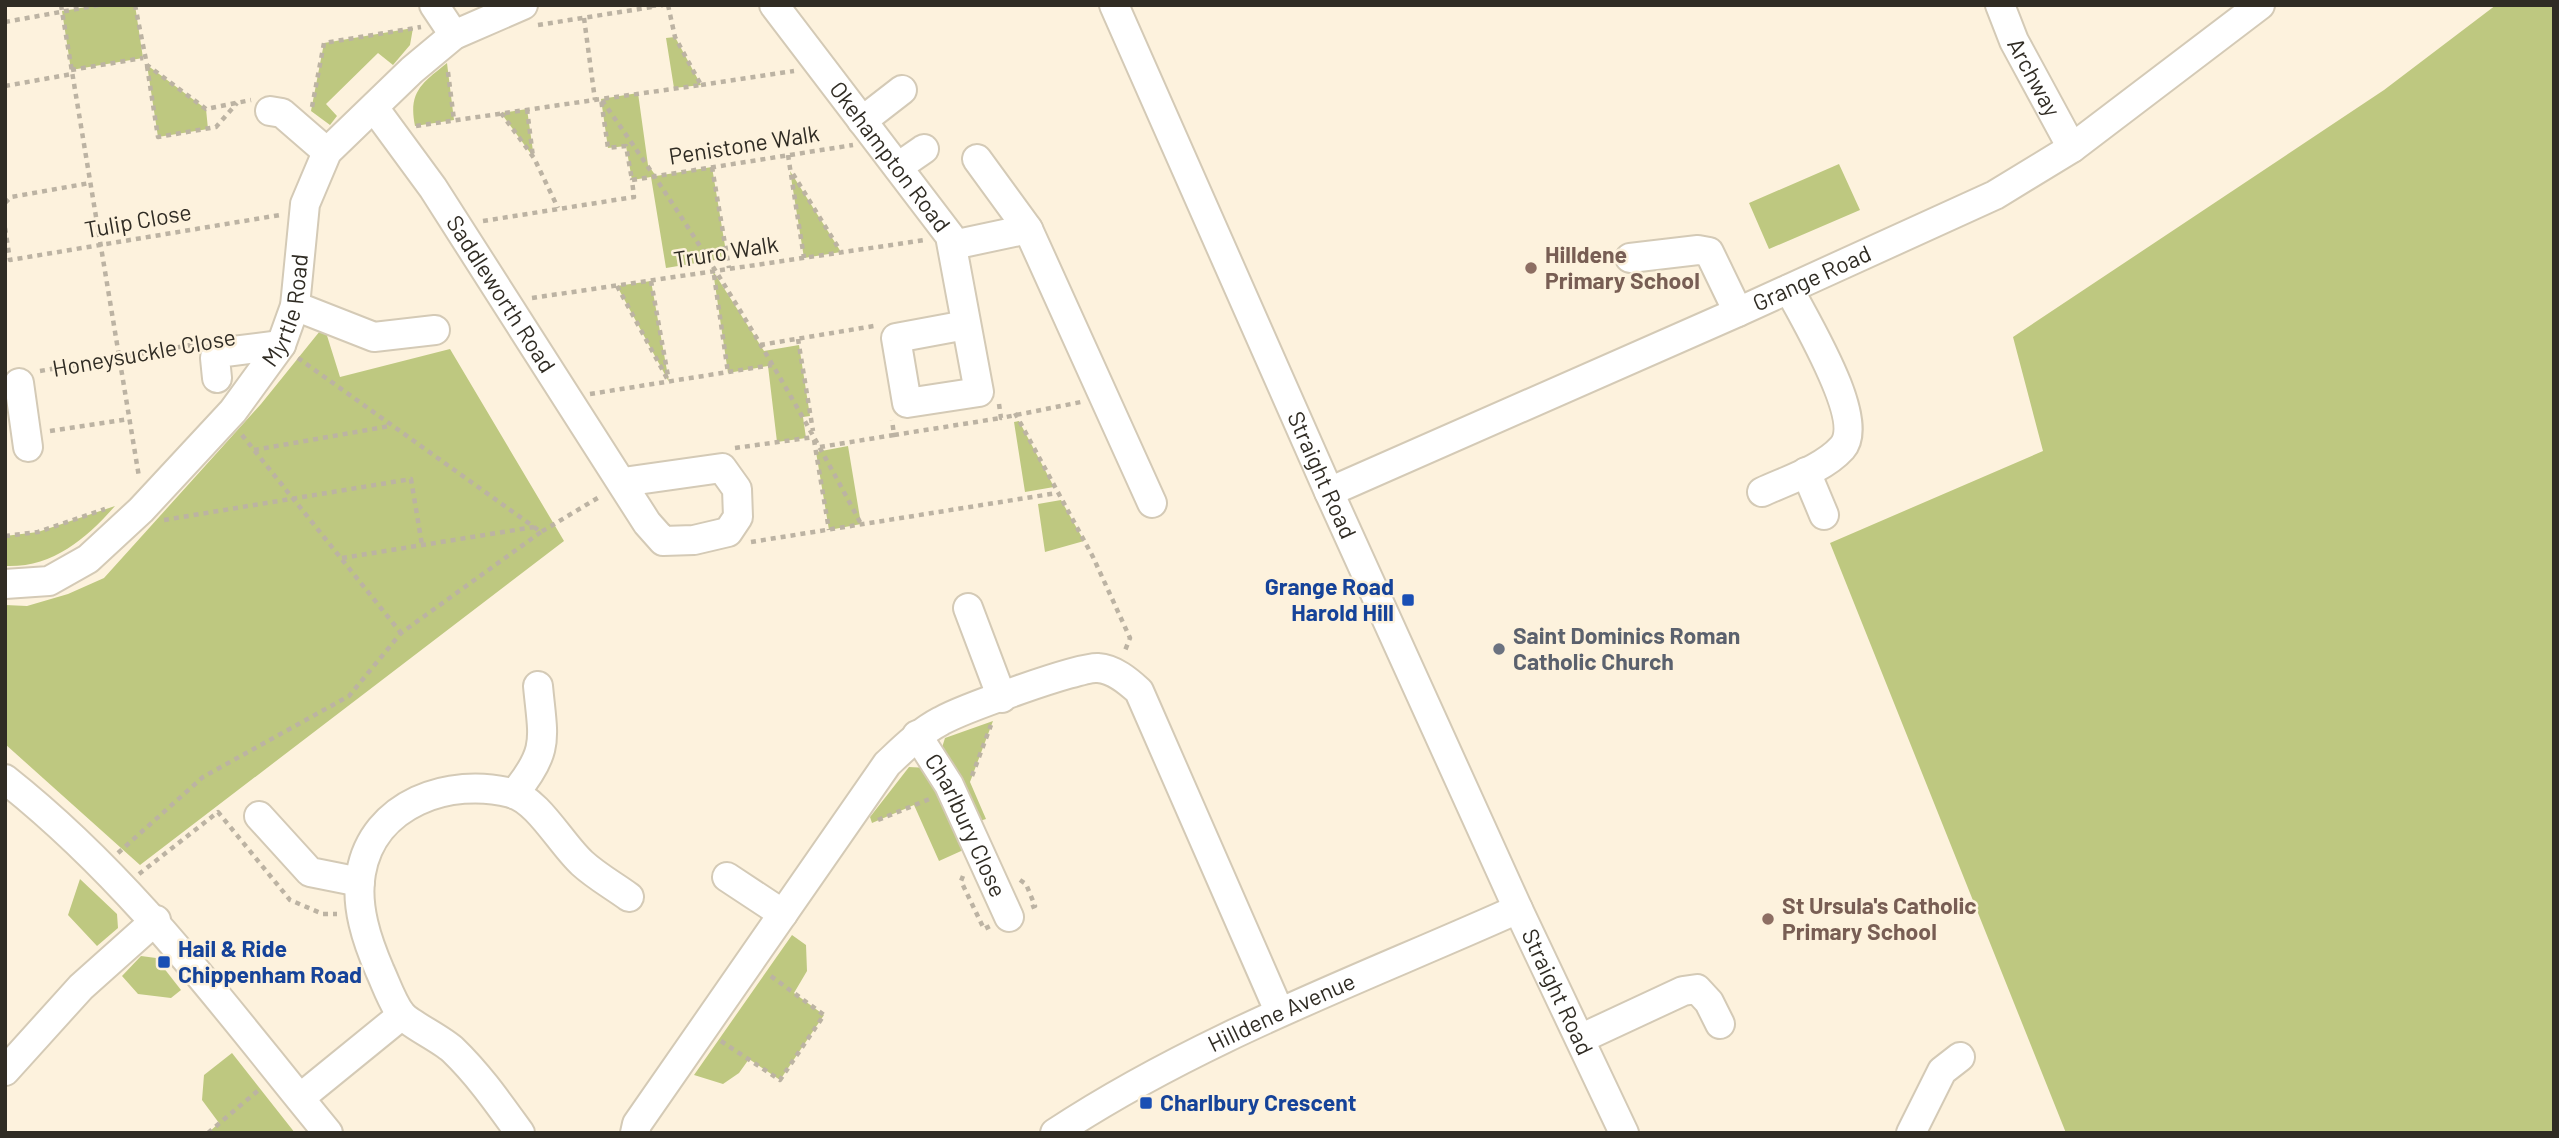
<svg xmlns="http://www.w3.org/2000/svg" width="2559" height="1138" font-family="Barlow,sans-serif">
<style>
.green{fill:#bec880}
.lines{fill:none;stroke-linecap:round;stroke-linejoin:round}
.minor-casing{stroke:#d4cab6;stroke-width:32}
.path{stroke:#bcb3a3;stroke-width:4.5;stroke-dasharray:5 5;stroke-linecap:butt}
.minor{stroke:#fff;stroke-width:28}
.education-dot{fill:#8d6e63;stroke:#fdf2dd;stroke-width:2.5}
.transit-dot{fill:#1a4fb4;stroke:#fdf2dd;stroke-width:2.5}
.worship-dot{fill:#6b7280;stroke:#fdf2dd;stroke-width:2.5}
.labels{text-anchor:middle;stroke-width:5;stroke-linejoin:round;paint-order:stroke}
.street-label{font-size:23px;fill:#302c24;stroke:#fdf2dd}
.education-label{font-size:23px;font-weight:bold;fill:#785e54;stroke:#fdf2dd;text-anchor:start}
.transit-label{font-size:23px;font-weight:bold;fill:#164399;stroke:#fdf2dd;text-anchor:start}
.worship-label{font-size:23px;font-weight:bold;fill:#5b616d;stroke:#fdf2dd;text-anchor:start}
</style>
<rect width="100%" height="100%" fill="#fdf2dd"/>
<path class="green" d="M99,5h36l8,53 -72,12 -9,-59z
M2496,5h58v1128h-488l-236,-590 213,-92 -30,-114 371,-247z
M413,28l-3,17 -17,20 -15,-12 -52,51 11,12 -7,9 -19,-14 13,-68z
M675,37l26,48 -27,3 -8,-50z
M447,63l7,57 -39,6c-7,-34 7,-43 32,-63z
M147,65l59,44 2,20 -50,8z
M638,93l10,72 8,11 56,-9 15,91 -61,10 -15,-91 -19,3 -6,-34 -18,2 -7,-49z
M527,109l7,49 -33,-45z
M1839,164l21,46 -91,39 -20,-46z
M790,171l51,81 -37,6z
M713,271l51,80 35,-6 11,71 -7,1 3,21 -29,4 -9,-76 -40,7z
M651,281l18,101 -52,-96z
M324,326l16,51 110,-28 114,192 -424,324 -135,-121v-139l22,1 41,-12 36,-16 157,-174z
M1019,421l35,66 -29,5 -11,-70z
M848,446l13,78 -32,6 -13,-78z
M1061,500l23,41 -39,11 -7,-48z
M115,506c-29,33 -63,62 -110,60v-30l33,-4z
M993,721l-23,61 16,37 -13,4 -34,-66 6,-19z
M909,767l19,1 42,79 -31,14 -25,-56 -42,18 -2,-6z
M80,879l37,35 1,14 -21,18 -29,-31z
M792,935l14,10 1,26 -13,22 30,22 -44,65 -31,-21 -10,14 -16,11 -29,-9z
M141,956l15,2 25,32 -10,8 -33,-4 -16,-18z
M232,1053l63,80h-87l11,-10 -17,-23 2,-25z"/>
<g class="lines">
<defs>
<g id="minor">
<path d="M434,5l20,30"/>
<path id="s1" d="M774,5l176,231 29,156 -72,11 -11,-65 70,-13"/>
<path id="s2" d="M1114,5l215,487 189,417 106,224"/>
<path id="s3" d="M2000,5l14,36 58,107"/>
<path id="s4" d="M375,109l58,79 214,335 16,18 31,-1 34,-8 10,-15 -1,-28 -15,-21 -99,14"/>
<path d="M270,111l12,2 45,39"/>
<path d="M862,121l40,-31"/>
<path d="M977,159l51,70"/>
<path d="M898,167l26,-18"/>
<path d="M953,245l75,-16 124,274"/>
<path d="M1630,258l68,-8 11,2 29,60"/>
<path d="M295,306l79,31 61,-7"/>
<path d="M217,378l-2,-20 10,-6 56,-7"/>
<path d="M19,383l9,64"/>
<path d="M1806,472l18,43"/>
<path id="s5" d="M1329,492l409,-180 257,-117 77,-47 188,-143"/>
<path d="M1762,492c26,-12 61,-23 80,-44 25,-28 -38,-129 -53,-159"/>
<path id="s6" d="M5,584l44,-3 39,-22 53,-49 92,-99 48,-66 14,-39 10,-102 22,-52 85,-82 42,-35 69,-30"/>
<path d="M968,608l34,90"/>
<path id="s7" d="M917,735l32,50 60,132"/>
<path d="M5,779c130,103 219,228 323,354"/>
<path d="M514,794c36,-44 29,-55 24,-108"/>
<path d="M259,816l51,56 50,10"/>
<path d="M727,877l56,37"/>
<path d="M1582,1038l101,-47 14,-2 12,13 11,22"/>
<path d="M5,1071l76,-84 75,-67"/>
<path d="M300,1098l102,-83"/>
<path d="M520,1133c-21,-29 -41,-58 -67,-83 -13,-12 -44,-26 -52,-36 -9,-12 -15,-30 -21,-43 -13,-30 -25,-65 -19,-98 12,-70 89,-96 150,-80 27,7 50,51 71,70 14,13 32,23 47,34"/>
<path d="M635,1133l2,-9 250,-360c17,-16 33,-32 54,-43 19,-11 139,-55 157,-53 16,1 30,13 41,23l140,320"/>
<path id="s8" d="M1055,1133c144,-95 307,-154 463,-224"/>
<path d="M1911,1133l31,-62 18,-14"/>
</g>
</defs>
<use href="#minor" class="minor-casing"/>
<path class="path" d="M61,5l78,472
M135,5l12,60 59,44 45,-9
M668,5l7,32 26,48 -100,14c96,135 183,279 260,425
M651,6l12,-1
M584,18l11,82
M5,22l94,-17
M538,25l114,-18
M147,66l11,71 58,-10 21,-24
M71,70l72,-12
M448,72l6,48
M701,85l93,-14
M5,86l67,-12
M312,107l12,-64 97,-16
M527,109l6,48
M501,113l33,45 24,50
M416,126l185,-27 7,49 18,-2 6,34
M788,155l16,103
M712,167l17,101
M793,174l48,78
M5,203l6,-6 79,-14
M483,221l151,-24 -2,-17 221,-35
M5,228l5,32 270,-45
M714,275l14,98
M651,281l17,95
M617,286l52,96
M532,298l393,-58
M798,339l15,92
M760,345l114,-19
M298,358l243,174 60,-36
M40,371l157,-27
M590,394l182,-29
M999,404l2,14 80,-16
M1015,413l78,144 37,81 -6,15
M50,431l79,-12
M242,435l159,198
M894,435l107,-17
M814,440l15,90
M820,447l74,-12 -2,-15
M735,448l79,-11
M254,450l136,-24
M164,520l247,-41 11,66
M5,536l33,-4 67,-23
M751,542l306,-49
M342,558l192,-31
M972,776l19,-51
M878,820l54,-22
M118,853l85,-76 146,-81 52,-63 140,-101
M139,874l79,-62 72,88 33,14h14
M963,876l-2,5 23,48 6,-3
M1020,880l6,4 9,22 -5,2
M721,1041l59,39 44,-65 -56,-41
M208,1133l53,-45"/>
<use href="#minor" class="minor"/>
</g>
<g class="education-dot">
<circle cx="1531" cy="268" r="7"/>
<circle cx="1768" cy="919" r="7"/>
</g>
<g class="transit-dot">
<rect x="1401" y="593" width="14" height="14" rx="3.5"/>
<rect x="157" y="955" width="14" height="14" rx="3.5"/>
<rect x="1139" y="1096" width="14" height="14" rx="3.5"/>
</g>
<circle class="worship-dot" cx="1499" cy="649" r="7"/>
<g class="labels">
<g class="street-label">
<text dy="8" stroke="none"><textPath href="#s3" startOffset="80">Archway</textPath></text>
<text transform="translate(744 145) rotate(-9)" y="8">Penistone Walk</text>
<text dy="8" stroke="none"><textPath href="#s1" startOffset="191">Okehampton Road</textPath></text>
<text transform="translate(138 221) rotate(-10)" y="8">Tulip Close</text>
<text transform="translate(726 252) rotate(-9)" y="8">Truro Walk</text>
<text dy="8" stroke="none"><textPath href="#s5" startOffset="528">Grange Road</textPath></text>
<text dy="8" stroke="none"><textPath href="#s4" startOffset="224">Saddleworth Road</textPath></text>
<text dy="8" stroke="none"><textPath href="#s6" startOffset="413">Myrtle Road</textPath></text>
<text transform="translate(144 353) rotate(-10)" y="8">Honeysuckle Close</text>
<text dy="8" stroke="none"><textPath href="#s2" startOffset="514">Straight Road</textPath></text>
<text dy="8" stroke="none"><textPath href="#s7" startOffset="103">Charlbury Close</textPath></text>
<text dy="8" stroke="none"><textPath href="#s2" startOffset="1082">Straight Road</textPath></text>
<text dy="8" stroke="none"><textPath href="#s8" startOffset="257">Hilldene Avenue</textPath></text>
</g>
<g class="education-label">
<text x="1545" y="263">Hilldene<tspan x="1545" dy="26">Primary School</tspan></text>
<text x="1782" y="914">St Ursula's Catholic<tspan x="1782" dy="26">Primary School</tspan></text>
</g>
<g class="transit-label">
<text x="1394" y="595" text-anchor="end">Grange Road<tspan x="1394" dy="26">Harold Hill</tspan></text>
<text x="178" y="957">Hail &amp; Ride<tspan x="178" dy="26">Chippenham Road</tspan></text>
<text x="1160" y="1111">Charlbury Crescent</text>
</g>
<g class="worship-label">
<text x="1513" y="644">Saint Dominics Roman<tspan x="1513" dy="26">Catholic Church</tspan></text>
</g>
</g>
<rect width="2559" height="1138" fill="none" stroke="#302c24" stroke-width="14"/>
</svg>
